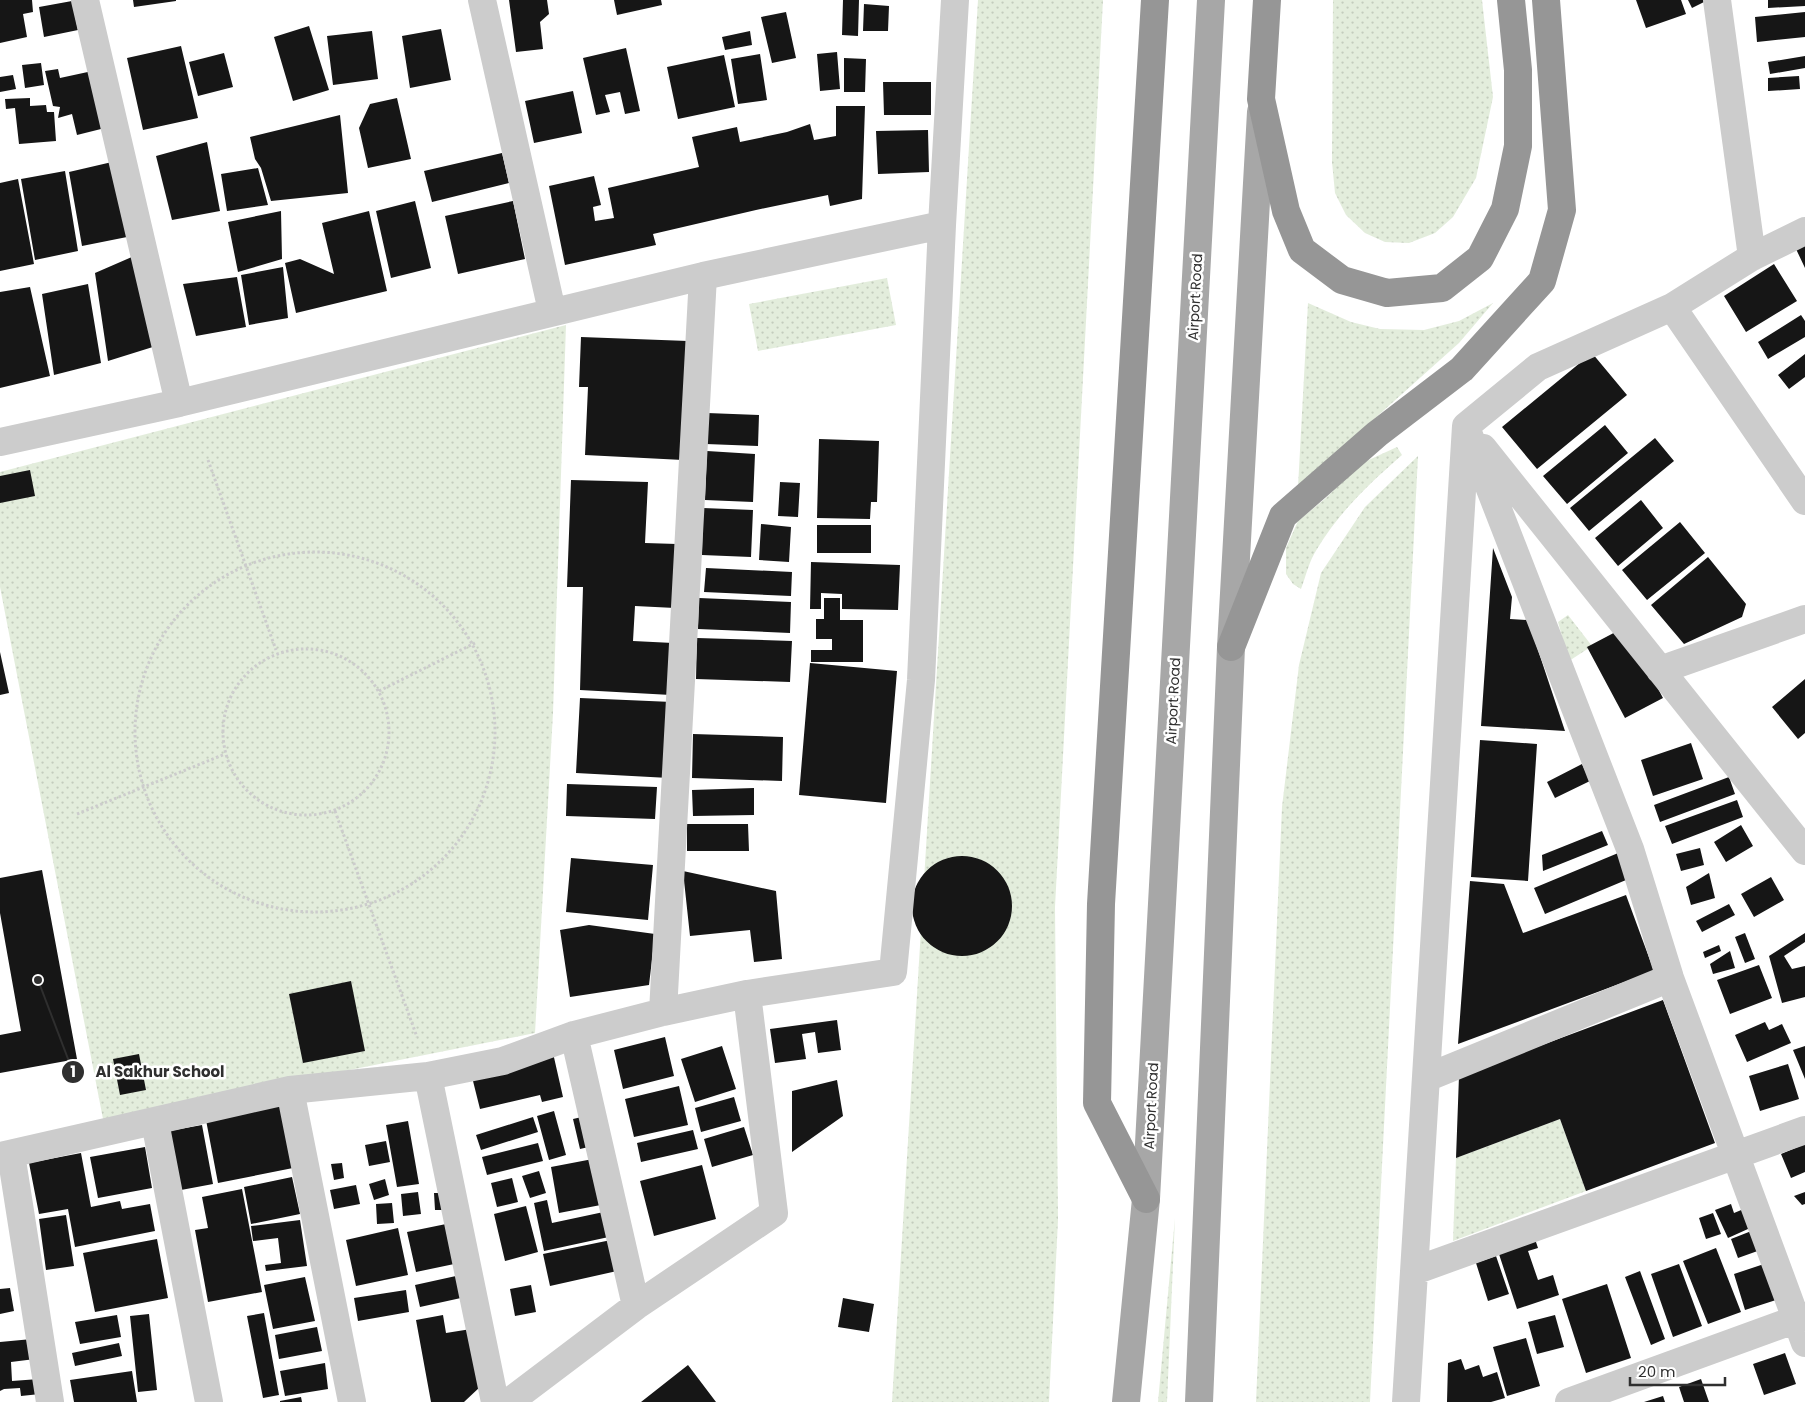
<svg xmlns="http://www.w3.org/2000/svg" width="1805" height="1402" font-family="Poppins,sans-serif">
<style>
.green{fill:url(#green-dots)}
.building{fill:#161616}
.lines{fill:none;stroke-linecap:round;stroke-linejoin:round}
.path{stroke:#ccc;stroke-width:3;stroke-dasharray:2.5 2.5;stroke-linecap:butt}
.minor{stroke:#ccc;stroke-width:28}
.major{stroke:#a7a7a7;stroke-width:28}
.highway{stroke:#969696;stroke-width:28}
.labels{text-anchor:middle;stroke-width:5;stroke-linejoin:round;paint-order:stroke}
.street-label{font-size:14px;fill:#2f2f2f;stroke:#fff}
.leader{fill:none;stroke:#2f2f2f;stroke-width:2}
.callout-dot{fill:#2f2f2f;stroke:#fff;stroke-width:2}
.mark-label{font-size:15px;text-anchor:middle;font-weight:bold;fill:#fff}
.callout-label{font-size:15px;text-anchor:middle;font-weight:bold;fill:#2f2f2f;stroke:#fff;stroke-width:5;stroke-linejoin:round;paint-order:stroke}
</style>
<defs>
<pattern id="green-dots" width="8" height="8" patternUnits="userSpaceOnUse" patternTransform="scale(1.25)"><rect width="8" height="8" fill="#e3eddc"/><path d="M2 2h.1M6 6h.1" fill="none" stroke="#c3ccbd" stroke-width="1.8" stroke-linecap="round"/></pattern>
</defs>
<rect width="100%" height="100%" fill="#fff"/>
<path class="green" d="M978,0h125l-48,907 3,313 -9,182h-157z
M1333,0h149l11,97 -17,81 -23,39 -18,16 -26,10 -24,-1 -20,-9 -19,-18 -11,-22 -3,-31z
M887,278l9,47 -138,26 -9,-47z
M1308,303l43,19 29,7 44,1 35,-9 34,-18 -34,40 -161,144z
M566,325l-13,388 -18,320 -432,86 -103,-532v-115z
M1397,447l5,8c-32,28 -63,57 -85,94 -8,12 -11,27 -16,40l-8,-5 -7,-10v-26l12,-27 28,-23 34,-34z
M1418,456l-48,946h-114l26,-595 17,-142 22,-92 44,-66z
M1568,615l24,31 -23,15 -11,-39z
M1560,1119l26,72 -133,50 3,-83z
M1175,1218l-8,184h-9z"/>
<path class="building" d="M0,0h32l1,12 -10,2 4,23 -27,6z
M133,0h43v1l-42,6z
M509,0h38l2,14 -9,8 3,27 -27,3z
M614,0h47l1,5 -45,10z
M843,0h16l-1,36 -16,-1z
M1636,0h45l5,14 -40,14z
M1688,0h20l-16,8z
M1768,0h37v6l-37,2z
M72,1l6,29 -34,7 -5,-30z
M864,4l25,2 -1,25h-25z
M786,12l10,46 -24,5 -11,-46z
M1805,12v25l-48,5 -2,-25z
M309,26l20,64 -36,11 -19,-64z
M441,29l10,51 -41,8 -8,-52z
M372,31l6,48 -45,6 -6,-49z
M750,31l2,14 -27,5 -3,-13z
M181,46l17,72 -55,12 -16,-72z
M626,48l14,63 -15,3 -5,-22 -15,3 5,17 -14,3 -13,-57z
M837,52l3,37 -20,2 -3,-37z
M224,53l9,34 -35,9 -9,-34z
M760,54l7,46 -29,4 -7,-45z
M724,55l11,52 -57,12 -11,-52z
M1805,56v12l-35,6 -2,-12z
M844,58l22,1 -1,33h-21z
M41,63l3,22 -19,3 -3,-23z
M58,69l2,9 37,-8 12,57 -32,8 -5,-21 -14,4 2,-11 -7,-1 -8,-35z
M13,75l3,14 -16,3v-15z
M1799,76l1,13 -32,2v-13z
M883,82h48v33h-47z
M573,91l9,42 -48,10 -9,-42z
M30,98v8l16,-1 1,7h7l2,29 -37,3 -4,-36 -9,1 -1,-10z
M397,98l14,61 -43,9 -9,-40 11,-24z
M836,106h29l-3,93 -32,7 -2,-11 -72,15 -103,24 3,11 -91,20 -16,-79 45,-10 7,29 -8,2 2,14 19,-3 -6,-30 91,-21 -7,-30 45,-10 3,15 47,-10 23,-8 4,16 22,-4z
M340,115l8,78 -77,8 -10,-33 -6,-9 -5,-22z
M928,130l1,42 -51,2 -2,-43z
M207,142l13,69 -48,9 -16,-64z
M502,153l7,30 -77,19 -8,-31z
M112,162l20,74 -50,10 -13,-74z
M258,168l10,37 -41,6 -6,-37z
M65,171l13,80 -43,9 -14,-81z
M18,179l16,85 -34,7v-88z
M415,201l16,67 -40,10 -15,-67z
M513,201l12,58 -67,15 -13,-58z
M281,211l1,48 -44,13 -10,-50z
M369,211l18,80 -91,22 -11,-50 15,-4 34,15 -12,-51z
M1805,245v23l-9,-19z
M141,253l15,93 -48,15 -13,-88z
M1774,264l23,37 -51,31 -22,-36z
M283,267l5,51 -39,7 -8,-50z
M237,277l9,50 -50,9 -13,-52z
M88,284l13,79 -47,12 -12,-81z
M30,287l20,89 -50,12v-96z
M1801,315l4,6v16l-37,22 -10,-17z
M581,337l107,4 -5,119 -98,-5 3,-68h-9z
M1592,353l35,42 -90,74 -35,-42z
M1805,354v23l-16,12 -11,-14z
M707,413l52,2 -1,31 -52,-2z
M1605,425l23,28 -61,51 -24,-28z
M1655,438l19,23 -85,70 -19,-23z
M819,439l60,2 -2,61h-6l-1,17 -53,-1z
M707,451l48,3 -2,48 -48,-2z
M30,470l5,26 -35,7v-27z
M571,480l77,2 -3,61 32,1 -2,64 -40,-2 -2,35 40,2 -2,52 -91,-5 3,-103h-16z
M780,482l20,1 -2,34 -20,-1z
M1641,500l22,28 -45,38 -23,-28z
M703,508l50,2 -2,47 -49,-2z
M1680,522l25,31 -58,47 -25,-30z
M761,524l30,3 -2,35 -30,-2z
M817,525h54v28h-54z
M1493,548l19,49 -2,22 18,1 37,111 -84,-5z
M1708,557l38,47 -4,13 -58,27 -33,-39z
M811,562l89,3 -2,45 -56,-1v-15l-21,-1v16h-11z
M706,568l86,4 -1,24 -87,-4z
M699,598l92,4 -1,31 -92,-4z
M824,598h16v22h23v42h-52v-12h21v-11h-16v-20h8z
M1625,627l38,71 -38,20 -38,-71z
M697,638l95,3 -2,41 -94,-3z
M0,652l9,41 -9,2z
M810,663l87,8 -11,132 -87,-8z
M1805,679v54l-7,6 -26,-32z
M580,698l92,4 -3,76 -93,-5z
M693,734l90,3 -1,44 -90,-3z
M1480,740l57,4 -9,137 -57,-4z
M1691,743l12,36 -50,17 -12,-36z
M1582,764l8,17 -35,17 -8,-16z
M1729,777l6,17 -75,28 -6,-17z
M567,784l90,3 -2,32 -89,-3z
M754,788v27l-61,1 -1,-26z
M1737,800l6,17 -71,27 -7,-18z
M687,824h61l1,27h-62z
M1741,825l12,21 -27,16 -12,-20z
M1602,831l6,14 -65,26 -1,-16z
M1700,848l4,17 -23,6 -5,-17z
M1623,851l3,29 -81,34 -11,-26z
M912 906a50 50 0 1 1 100 0a50 50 0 1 1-100 0Z
M571,858l82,7 -5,55 -82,-8z
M42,870l35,189 -77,14v-38l21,-4 -21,-118v-35z
M683,871l93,20 6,68 -28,3 -4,-32 -60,6z
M1709,873l6,25 -24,7 -5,-18z
M1771,877l13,23 -30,17 -13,-23z
M1470,881l34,3 19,49 103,-38 28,76 -196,73z
M1729,904l6,11 -33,17 -6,-11z
M589,925l66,9 -6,51 -79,12 -10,-67z
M1745,933l10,26 -10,4 -10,-26z
M1805,933v9l-21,14 8,13 13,-3v31l-23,6 -13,-47z
M1719,945l2,6 -16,7 -2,-6z
M1730,951l5,17 -22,6 -3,-10z
M1759,965l13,33 -42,16 -13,-34z
M351,981l14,70 -62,12 -14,-69z
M1663,1000l52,143 -129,48 -26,-72 -104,39 3,-82z
M837,1020l4,30 -23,3 -3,-21 -13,2 4,25 -31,4 -5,-34z
M1765,1022l4,8 13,-6 9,19 -44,19 -12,-27z
M665,1037l9,39 -51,13 -9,-39z
M722,1046l14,43 -41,13 -14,-43z
M1805,1046v33l-12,-29z
M553,1053l10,44 -21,5 -2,-7 -60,14 -9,-36z
M139,1054l7,36 -26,5 -7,-36z
M1788,1064l11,35 -39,12 -11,-35z
M837,1080l6,36 -51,36v-61z
M679,1086l9,39 -54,12 -9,-38z
M734,1097l7,24 -40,11 -6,-24z
M280,1105l13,63 -75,15 -12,-63z
M554,1111l12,44 -17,5 -12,-44z
M586,1116l7,30 -13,3 -7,-30z
M533,1117l5,15 -57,18 -5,-15z
M408,1121l11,63 -22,3 -11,-62z
M202,1125l11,59 -32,6 -12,-59z
M744,1127l9,28 -41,12 -8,-28z
M693,1130l5,19 -57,13 -4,-19z
M386,1141l4,21 -21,4 -4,-21z
M538,1143l5,18 -56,14 -5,-18z
M1805,1144v28l-14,6 -10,-24z
M145,1147l7,41 -54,10 -8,-41z
M81,1153l10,54 29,-6 2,8 28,-5 5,27 -80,16 -7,-38 -29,5 -10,-51z
M598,1158l8,46 -47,9 -8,-46z
M342,1163l2,15 -10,2 -3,-16z
M702,1165l14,54 -62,17 -14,-55z
M539,1171l7,22 -16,5 -8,-22z
M292,1177l8,37 -49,10 -7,-37z
M512,1178l6,24 -21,5 -6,-24z
M385,1179l4,16 -15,5 -5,-16z
M356,1185l4,19 -26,5 -4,-19z
M242,1189l20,103 -54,10 -13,-72 13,-2 -6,-31z
M418,1192l3,22 -18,2 -2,-22z
M1805,1192v12l-3,1 -8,-9z
M434,1193h14l1,17h-14z
M547,1200l5,23 61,-13 5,25 -74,16 -10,-48z
M392,1203l2,20 -17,1 -1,-20z
M1731,1204l3,9 17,-7 8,18 -31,14 -13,-28z
M526,1206l12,46 -33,9 -11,-47z
M1713,1213l8,21 -15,5 -7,-21z
M66,1215l8,51 -28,4 -7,-51z
M300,1220l7,46 -41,5 -1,-6 16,-2 -3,-25 -25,3 -2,-15z
M451,1223l8,40 -43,9 -9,-40z
M398,1228l10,47 -52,11 -10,-46z
M1759,1228l7,20 -28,10 -7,-19z
M1534,1236l4,12 -10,3 10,29 15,-5 6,20 -42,14 -20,-61z
M157,1239l11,59 -73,14 -12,-59z
M611,1240l6,31 -67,15 -7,-32z
M1716,1248l25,64 -33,12 -25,-63z
M1496,1256l13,38 -21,7 -12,-38z
M1679,1264l23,62 -29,11 -22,-63z
M1764,1264l12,36 -31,10 -11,-36z
M1640,1271l25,68 -14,6 -26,-68z
M465,1274l5,22 -50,11 -5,-22z
M305,1277l10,44 -42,8 -9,-44z
M1607,1284l24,74 -45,15 -24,-74z
M531,1285l5,27 -21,4 -5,-27z
M10,1288l4,23 -14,3v-25z
M406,1290l3,22 -51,9 -4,-23z
M843,1298l31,6 -5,28 -31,-5z
M264,1313l15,82 -16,3 -16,-82z
M149,1314l8,76 -19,2 -8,-76z
M117,1315l4,22 -41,7 -5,-22z
M443,1315l3,18 25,-4 10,57 -17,16h-33l-15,-82z
M1555,1315l9,32 -27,7 -9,-32z
M317,1327l5,24 -43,8 -4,-24z
M1526,1338l14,48 -33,10 -14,-49z
M32,1339l3,20 -24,3 1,19 27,-2 1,15 -19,2 -1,-8 -16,1 -4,2v-49z
M119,1343l3,13 -47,10 -3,-13z
M1785,1353l11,31 -32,11 -11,-31z
M1461,1359l4,11 14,-5 4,12 14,-5 8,26 -14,4h-44l1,-39z
M325,1363l3,26 -43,7 -5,-25z
M688,1365l28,37h-75z
M132,1371l5,31h-63l-4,-22z
M1701,1379l8,23h-25l-5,-15z
M1663,1396l2,6h-21z
M301,1397l1,5h-22v-1z"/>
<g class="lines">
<path class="path" d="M208,460l68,190
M135 732a180 180 0 1 1 360 0a180 180 0 1 1-360 0Z
M223 732a83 83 0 1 1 166 0a83 83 0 1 1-166 0Z
M379,691l96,-48
M335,811l82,226
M77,814l148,-60"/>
<path class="minor" d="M85,0l94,403
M482,0l70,311
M1717,0l35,257
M1672,307l133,194
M1469,435l161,414 40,129 135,365
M0,442l179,-39 524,-127 239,-51
M1483,448l322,403
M1660,670l145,-51
M663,1012l40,-736
M574,1035l62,271
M428,1076l67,326
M1426,1078l244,-100
M290,1090l62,312
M155,1122l54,280
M11,1154l39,248
M0,1156l290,-66 138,-14 75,-15 71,-26 89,-23 84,-18 146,-22 28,-292 21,-455 13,-225
M1414,1271l391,-141
M509,1402l127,-96 138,-93 -27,-219
M1406,1402l60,-976 72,-59 134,-60 80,-50 53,-26
M1569,1402l236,-86"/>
<path class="major" d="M1126,1402l20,-203 65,-1199
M1199,1402l32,-755 30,-535"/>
<path class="highway" d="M1267,0l-6,99 25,112 16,39 40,30 45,13 55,-5 38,-30 25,-49 13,-63v-76l-7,-70
M1231,647l52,-131 94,-82 85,-65 80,-88 20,-71 -16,-210
M1146,1199l-49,-96 4,-199 54,-904"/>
</g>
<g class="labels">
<g class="street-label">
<text transform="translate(1195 297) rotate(-87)" y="5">Airport Road</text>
<text transform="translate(1173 701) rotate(-87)" y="5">Airport Road</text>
<text transform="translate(1151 1106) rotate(-87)" y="5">Airport Road</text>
</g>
</g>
<path class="leader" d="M38 980L73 1072"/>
<g class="callout-dot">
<circle cx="38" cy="980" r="5"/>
<circle cx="73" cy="1072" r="12"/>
</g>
<g class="mark-label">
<text x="73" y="1077">1</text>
</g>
<g class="callout-label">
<text x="160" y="1077">Al Sakhur School</text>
</g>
<path d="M1630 1377v8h95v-8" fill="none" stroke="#2f2f2f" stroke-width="2.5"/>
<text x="1638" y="1377" font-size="15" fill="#2f2f2f" stroke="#ffffff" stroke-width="4" paint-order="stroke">20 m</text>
</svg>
